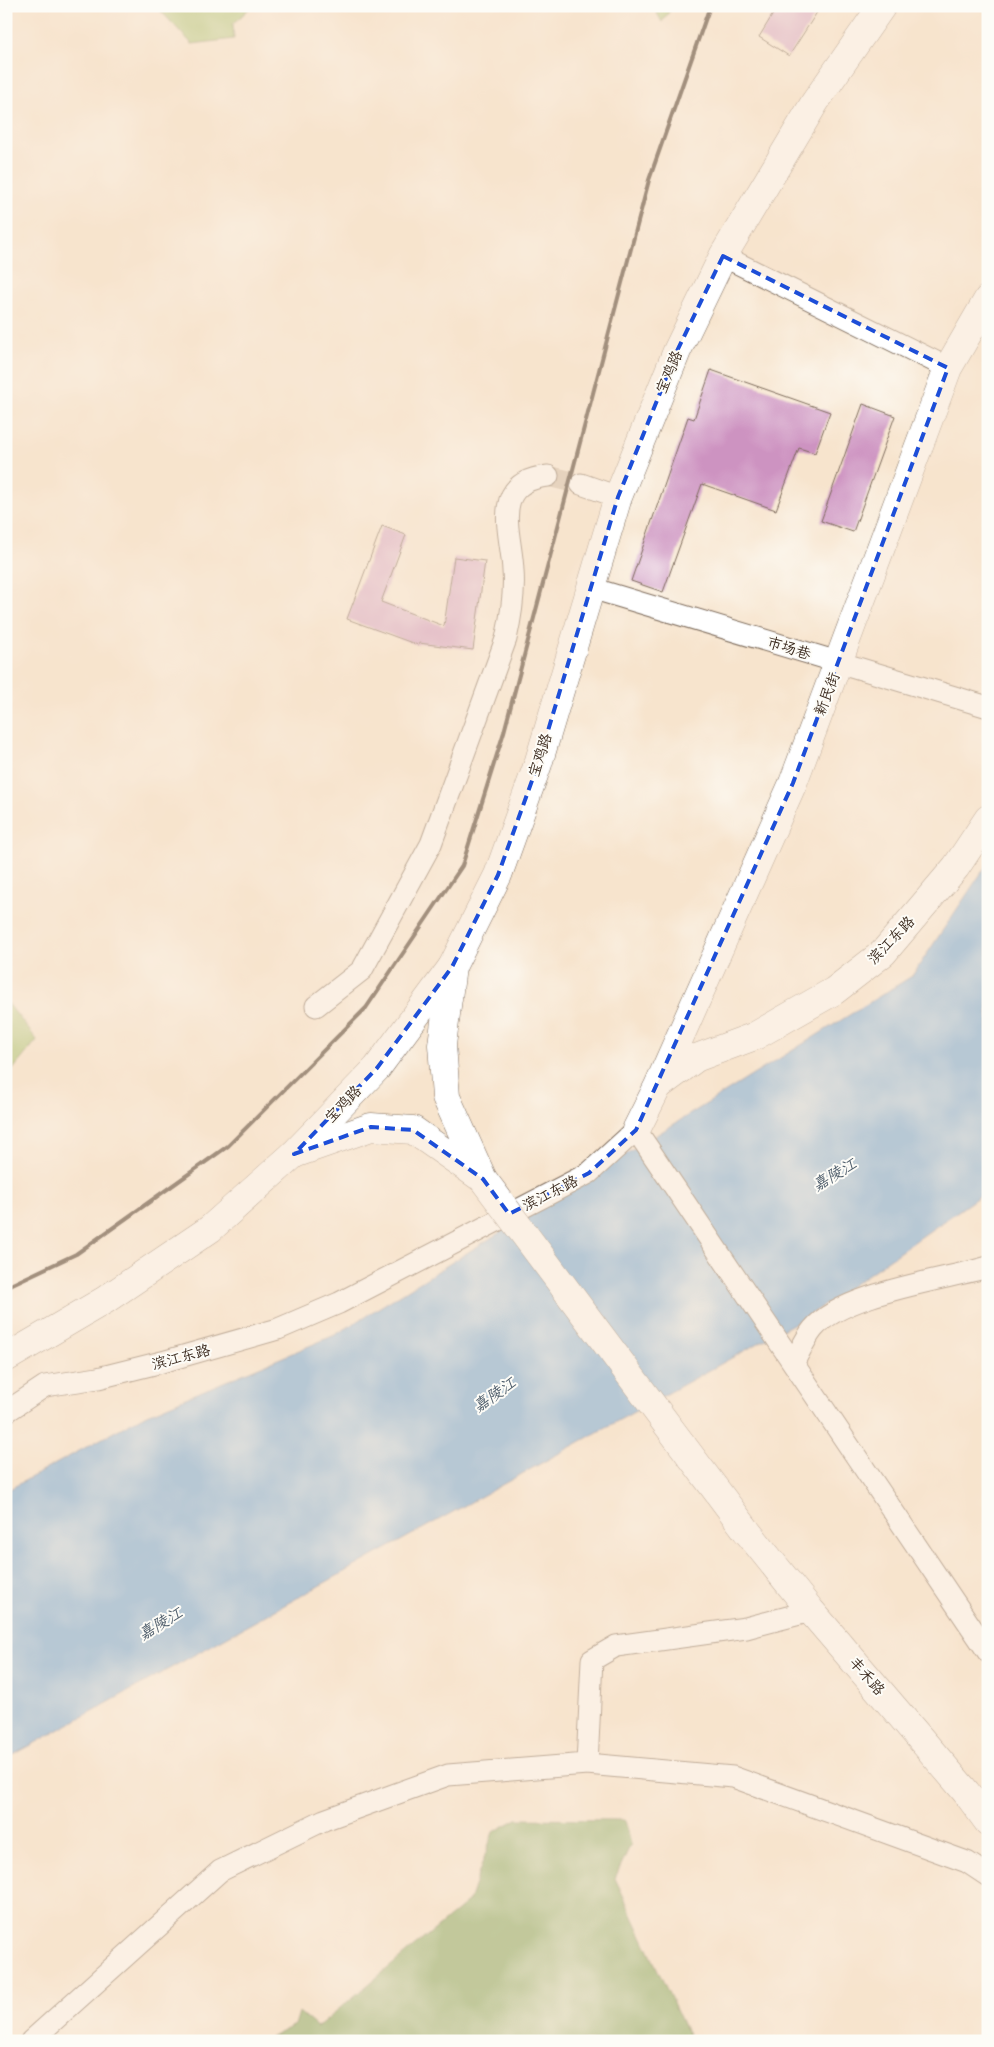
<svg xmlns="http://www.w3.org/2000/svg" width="994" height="2047" font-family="Itim,'LXGW WenKai TC',sans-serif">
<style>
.green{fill:#a1c169;stroke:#6e7644}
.forest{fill:#80a75d;stroke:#5e683e}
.water{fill:#69a6db;stroke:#52687c}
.building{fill:#cd93c1}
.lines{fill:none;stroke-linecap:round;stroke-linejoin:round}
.street-tunnel{stroke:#d1bfaa;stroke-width:21;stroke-dasharray:21 11;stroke-linecap:butt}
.street-casing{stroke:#7d6b5b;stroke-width:23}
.secondary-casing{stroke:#7d6b5b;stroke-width:29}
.highway-casing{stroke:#7d6b5b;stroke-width:29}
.street{stroke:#fff;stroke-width:21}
.secondary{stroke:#fff;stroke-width:28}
.highway{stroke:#fff;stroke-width:28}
.rail{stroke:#3b2a1e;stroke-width:4}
.secondary-bridge-casing{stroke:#7d6b5b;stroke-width:29;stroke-linecap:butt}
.secondary-bridge{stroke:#fff;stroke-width:28}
.marked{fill:none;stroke:#1d4ed8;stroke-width:4;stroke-dasharray:10 6;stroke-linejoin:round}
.labels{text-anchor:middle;stroke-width:4;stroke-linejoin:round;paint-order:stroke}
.street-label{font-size:15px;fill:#3b2a1e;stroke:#fdfcf7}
.water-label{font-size:16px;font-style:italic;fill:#4d5c6a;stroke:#fdfcf7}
</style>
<rect width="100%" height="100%" fill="#fdfcf7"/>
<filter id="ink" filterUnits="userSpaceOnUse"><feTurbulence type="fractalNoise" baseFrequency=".02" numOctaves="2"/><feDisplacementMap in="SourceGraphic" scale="10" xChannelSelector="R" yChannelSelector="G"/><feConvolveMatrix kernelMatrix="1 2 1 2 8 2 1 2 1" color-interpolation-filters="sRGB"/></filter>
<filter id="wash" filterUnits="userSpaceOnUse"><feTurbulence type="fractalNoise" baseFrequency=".0096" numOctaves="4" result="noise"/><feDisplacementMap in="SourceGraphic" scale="20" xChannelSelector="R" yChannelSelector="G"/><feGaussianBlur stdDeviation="1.12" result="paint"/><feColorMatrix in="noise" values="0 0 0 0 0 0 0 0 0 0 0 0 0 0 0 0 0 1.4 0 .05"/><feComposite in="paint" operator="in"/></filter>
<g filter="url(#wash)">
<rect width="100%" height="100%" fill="#f7e4cd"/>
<path class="green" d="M156,6h96l-19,18 1,15 -42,5z
M653,6h20l-11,16z
M6,1001l31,39 -26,32 -5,1z"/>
<path class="forest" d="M517,1819l108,1 6,24 -16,34 76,163h-428l32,-16 4,-13 18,15 152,-126 24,-69z"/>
<path class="water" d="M988,863v327l-175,123 -807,446v-268l137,-75 192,-81 577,-359z"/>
<g id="blocks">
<path class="building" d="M778,6h43l-32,50 -30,-19z
M711,370l119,42 -15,41 -16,-5 -23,62 -74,-26 -39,108 -32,-11 57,-164 6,2z
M863,404l32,12 -42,116 -32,-11z
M382,526l24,9 -25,67 63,24 10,-69 31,4 -12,89 -54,-7 -1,2 -71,-26z"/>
</g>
</g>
<g filter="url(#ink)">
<use href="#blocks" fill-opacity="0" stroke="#7d6b5b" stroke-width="1"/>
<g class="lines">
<path class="street-tunnel" d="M548,476l33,8"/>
<defs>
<path id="street" d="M723,256l225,112
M581,484l37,13
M591,588l397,119
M316,1006l46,-36 69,-126 75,-205c5,-22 9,-45 7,-68 -1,-37 -25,-89 35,-95
M794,1362c6,-11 11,-23 19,-33 30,-36 130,-49 175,-62
M6,1412l39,-26 53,-8 64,-16 116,-33 61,-26 250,-130 47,-43 352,522
M587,1764l5,-104 24,-14 130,-18 65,-17
M31,2041l189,-170 104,-51 124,-45 139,-11 146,13 234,85 21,14"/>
<path id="secondary" d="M658,1086l135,-303 155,-415 40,-69
M636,1130l22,-44 38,-28 59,-22 79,-45 49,-38 73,-86 32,-48
M294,1154l77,-27 42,3 70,49 -37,-82 -4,-52 10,-78
M746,1530l65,81 155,181 22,30"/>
<path id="highway" d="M6,1358l99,-58 105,-71 84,-75 83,-86 75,-101 46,-92 40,-111 80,-267 59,-146 46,-95 92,-154 67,-96"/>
</defs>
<use href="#street" class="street-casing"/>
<use href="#secondary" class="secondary-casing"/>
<use href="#highway" class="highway-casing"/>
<use href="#street" class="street"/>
<use href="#secondary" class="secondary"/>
<use href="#highway" class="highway"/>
<path class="rail" d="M6,1287l70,-33 152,-108 138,-138 96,-142 42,-134 145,-552 61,-174"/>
<defs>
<path id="secondary-bridge" d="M483,1179l263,351"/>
</defs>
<use href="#secondary-bridge" class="secondary-bridge-casing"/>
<use href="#secondary-bridge" class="secondary-bridge"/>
</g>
</g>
<path d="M0 0H994V2047H0ZM723,256l225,112 -155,415 -157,347 -47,43 -80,41 -26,-35 -70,-49 -42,-3 -77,27 83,-86 75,-101 46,-92 40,-111 80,-267 59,-146z" fill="#f7e4cd" fill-opacity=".55" fill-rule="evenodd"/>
<path class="marked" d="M723,256l225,112 -155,415 -157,347 -47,43 -80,41 -26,-35 -70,-49 -42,-3 -77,27 83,-86 75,-101 46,-92 40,-111 80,-267 59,-146z"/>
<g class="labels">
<g class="street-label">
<text transform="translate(669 372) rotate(-67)" y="5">宝鸡路</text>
<text transform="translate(789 648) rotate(17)" y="5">市场巷</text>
<text transform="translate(827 694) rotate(-69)" y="5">新民街</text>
<text transform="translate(540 755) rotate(-72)" y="5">宝鸡路</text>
<text transform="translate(891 940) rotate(-46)" y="5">滨江东路</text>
<text transform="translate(343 1104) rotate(-46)" y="5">宝鸡路</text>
<text transform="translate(550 1193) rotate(-27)" y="5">滨江东路</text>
<text transform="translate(181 1357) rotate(-15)" y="5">滨江东路</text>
<text transform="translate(867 1676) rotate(49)" y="5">丰禾路</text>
</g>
<g class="water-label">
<text transform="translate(834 1174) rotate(-31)" y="6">嘉陵江</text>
<text transform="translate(494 1394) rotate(-35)" y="6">嘉陵江</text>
<text transform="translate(160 1623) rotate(-31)" y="6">嘉陵江</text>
</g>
</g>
<rect width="994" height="2047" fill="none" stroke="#fdfcf7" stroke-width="25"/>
</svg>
